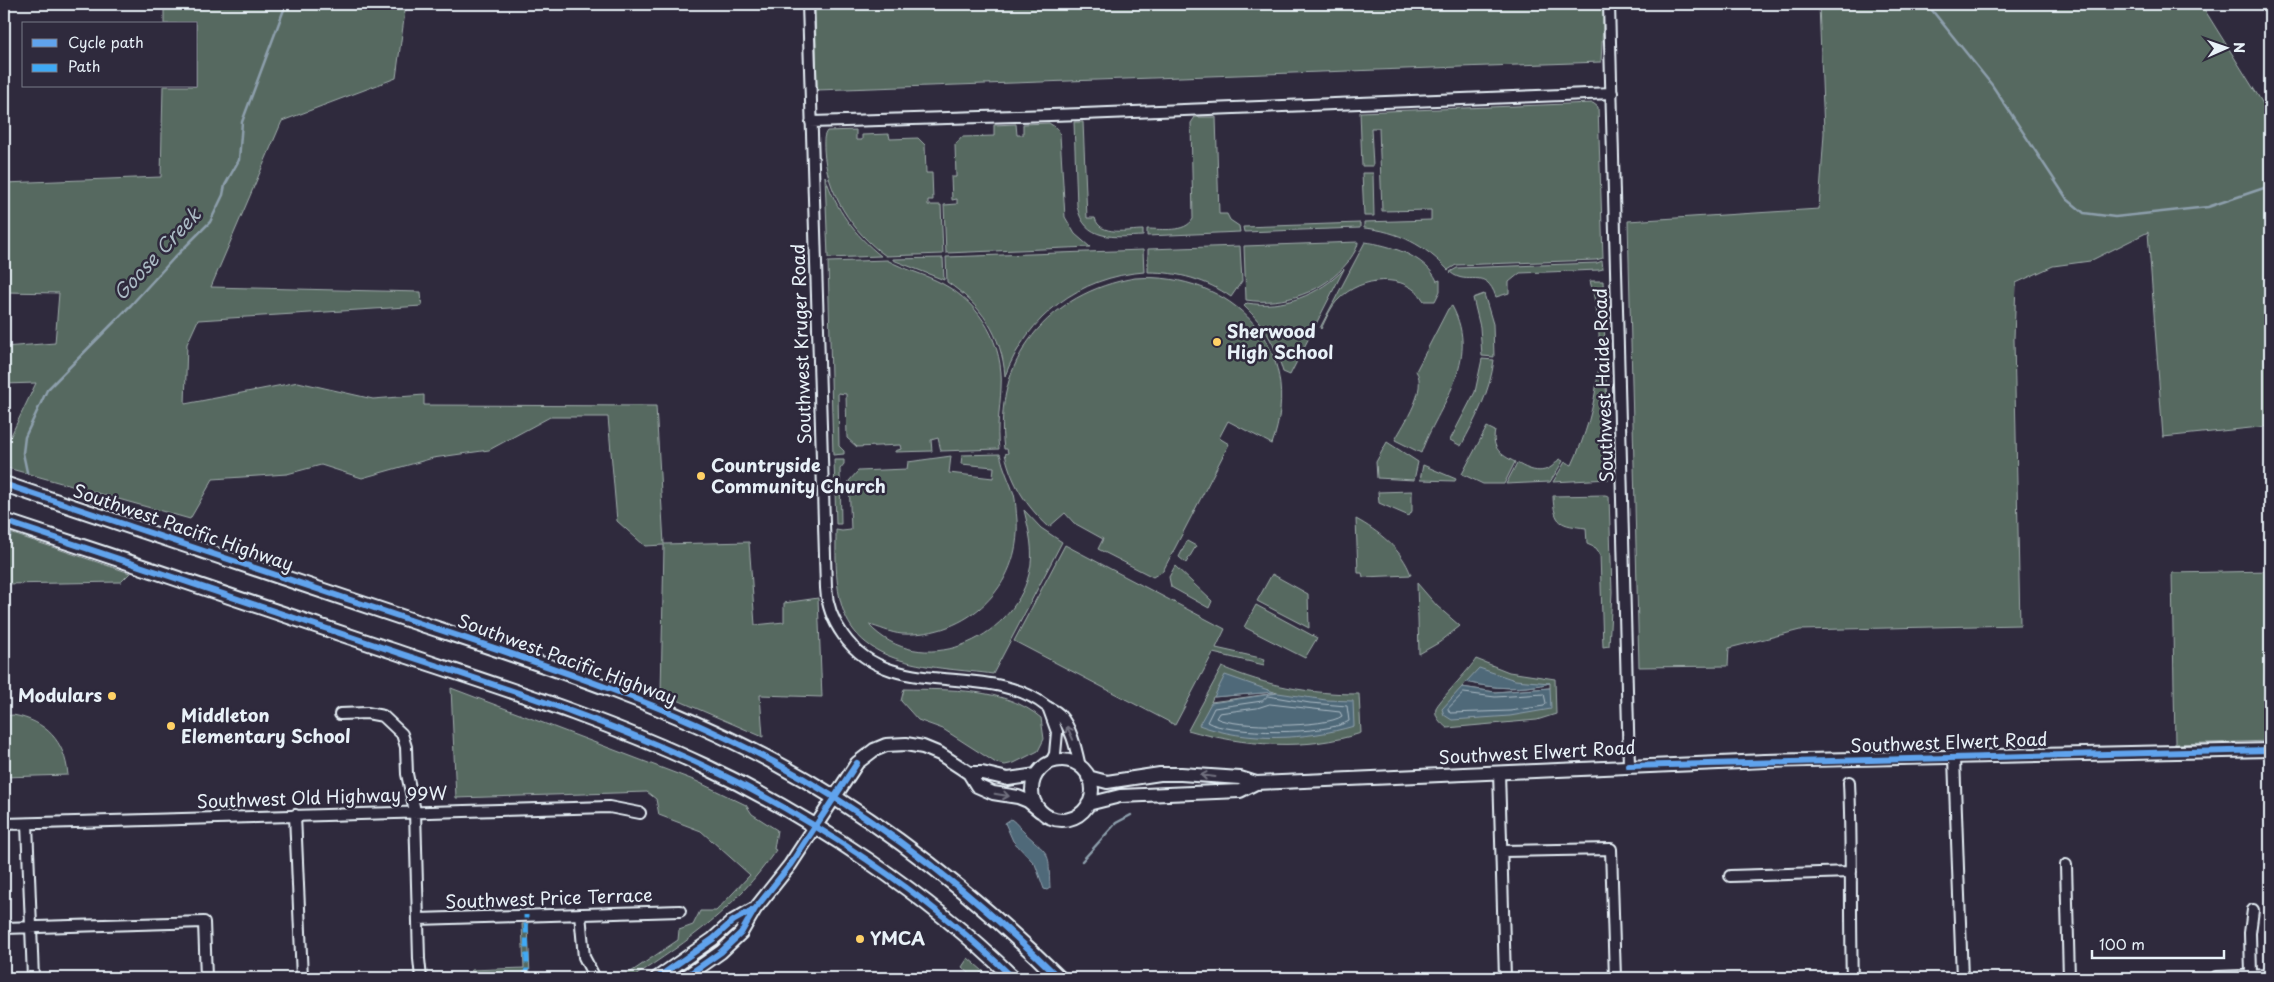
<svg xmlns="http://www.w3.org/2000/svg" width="2274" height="982" font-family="'Playpen Sans',sans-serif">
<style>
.green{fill:#576961;stroke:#a0adac;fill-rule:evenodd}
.water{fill:#506979;stroke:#8d9fac}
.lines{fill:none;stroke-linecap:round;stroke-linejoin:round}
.shore{stroke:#abbbc5;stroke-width:1}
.stream{stroke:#8d9fac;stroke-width:2.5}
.minor-casing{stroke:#e8f1f8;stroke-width:14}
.major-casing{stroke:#e8f1f8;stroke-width:16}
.highway-casing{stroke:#e8f1f8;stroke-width:18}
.minor{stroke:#2f2a3d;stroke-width:10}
.major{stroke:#2f2a3d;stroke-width:12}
.highway{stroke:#2f2a3d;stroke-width:14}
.quiet{stroke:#3fa9f5;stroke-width:5;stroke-dasharray:10 5;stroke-linecap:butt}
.cycleway-casing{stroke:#2f2a3d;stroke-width:9}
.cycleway{stroke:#60a3ed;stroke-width:6}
.oneway{stroke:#70707e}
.poi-dot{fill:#ffd166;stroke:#2f2a3d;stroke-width:2}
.labels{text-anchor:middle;stroke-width:5;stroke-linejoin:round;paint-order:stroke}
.poi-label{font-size:18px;font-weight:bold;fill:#e8f1f8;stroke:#2f2a3d;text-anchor:start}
.street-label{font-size:18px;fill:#e8f1f8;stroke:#2f2a3d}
.water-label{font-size:19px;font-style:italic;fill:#abbbc5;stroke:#2f2a3d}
</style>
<rect width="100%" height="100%" fill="#2f2a3d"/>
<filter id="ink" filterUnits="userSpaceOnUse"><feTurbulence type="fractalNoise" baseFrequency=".02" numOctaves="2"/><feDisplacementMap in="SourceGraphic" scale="10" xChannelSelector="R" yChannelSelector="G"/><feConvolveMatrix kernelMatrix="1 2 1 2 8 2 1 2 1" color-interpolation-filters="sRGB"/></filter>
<g filter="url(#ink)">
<path class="green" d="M164,4h242l-10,74 -114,43 -71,166 210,5 1,14 -224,14 -11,24 -2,60 113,-22 75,17 51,-4v10l232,1 8,138 85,-2 6,83 29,-3v-19l34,-5 4,99 -62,-2 3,42 -102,-44 3,-148 -19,1 -28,-25 -9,-104h-58l-61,33 -56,8 -71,20 -41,-13 -34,9 -74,5 -23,40 -186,-52v-17l32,-67 -32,1v-37l51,-4 4,-50 -55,-1v-109l157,-6 2,-91h33v-62h-32z
M815,4h789v2l-3,56 -784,28z
M1819,4h382l69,111v311l-107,11 -15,-205 -58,29 -37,5 -37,17 -2,56 6,286 -220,5 -71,18 -1,18 -89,1 -11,-446 191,-12 5,-76z
M1593,103l5,4 5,151 -7,2 -140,5 -8,5c-22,-24 -50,-39 -84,-42v-6l67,-2v-10l-49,1 -3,-83h-8l2,38h-11l-2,-54z
M1195,117h21l3,97h8l3,6 9,6 1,6 -93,4v-7c15,0 38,4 46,-10l-2,-96z
M1074,122h9l4,96h8c5,19 33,12 48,12v6c-28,1 -59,6 -66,-30z
M1049,123l9,6 2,6 5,82 10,17 15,13 -144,6 -2,-48 13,-1v-5l-5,1 -1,-23h5l-1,-32 7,-8 32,-1v-11l22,-1 1,11h6v-11z
M856,130v10h6v-5l27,-1 1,5 28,-1 7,7 1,28h6l1,27h-5v5h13l2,49 -57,2c-34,-24 -60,-64 -62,-107 0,-7 -1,-13 3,-18z
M1362,173h11l1,43h-10z
M825,176c11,34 29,58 56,80l-53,2z
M1360,223v5l-116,4 -1,-5z
M1358,242c0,6 -6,14 -10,20 -24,30 -64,44 -102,38l-2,-54z
M1365,242c24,3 61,14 72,39l3,-1v11l-5,10h-11c-18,-30 -64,-24 -85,-2 -8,7 -13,20 -18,30l-1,-1z
M1240,246l2,35 -11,16c-24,-17 -53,-25 -83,-25v-23z
M1143,250l1,22c-65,5 -116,44 -139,104 -3,-41 -24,-71 -58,-94l-1,-25z
M943,258l1,22 -51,-20v-1z
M887,260c18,10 38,14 56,24 38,20 61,61 58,104 -1,21 -5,40 -2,61l-58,2 -3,-13 -7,2 1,11 -37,1v-1l6,-2 -1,-4 -43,2 -10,-9 -1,-44 -8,-1 1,53 5,5v3l-11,1 -5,-193z
M1602,261l1,8 -4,1 -79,3 -11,9v11l-13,4c-11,-32 -28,-9 -46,-25l7,-4 140,-5z
M1344,269l-54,106 -7,-3c-7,-26 -19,-48 -39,-66l3,-3c36,6 72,-8 97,-34z
M1135,278c96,-7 172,70 137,166l-44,-23 -9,17 10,6 -66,127 -10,6 -55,-28 5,-10 -29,-16 -9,-10 -16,14c-23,-21 -37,-43 -44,-73l3,-1 -1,-4h-3c-12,-89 45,-157 131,-171z
M1590,281h13l6,198 -56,3 12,-20 7,3c27,-58 36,-122 18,-184z
M1484,294l9,30 1,33 -12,-1 -2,-29 -7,-29z
M1452,306c30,56 -14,99 -31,147l-26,-13c9,-17 33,-51 21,-69l32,-62z
M1482,359l12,1c-4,32 -18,58 -33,86l-11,-6 25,-48z
M1487,427l8,4c-4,17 6,24 20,31l-11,22h-21l-21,-10z
M1387,442l31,20 -4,18 -37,-2 -1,-16z
M1000,454c3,14 9,26 14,40 2,7 2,18 3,26 4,67 -50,117 -115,114 -12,-1 -23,-7 -33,-9 51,55 143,16 160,-51 6,-21 0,-43 -5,-64l17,18 21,14 -69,132c-57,-8 -138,-4 -153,-75 -5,-22 -4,-47 -4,-69l6,1 9,-1 -2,-49 9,-10 49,-2 1,-7 43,-6 -2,17 44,5 1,-11 -33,-3 1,-9z
M1559,459l4,2 -13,21 -44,2 11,-21c15,9 30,13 42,-4z
M834,460h10v4l-4,5 1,55h-5z
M1423,465l33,14 -1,2 -35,-1z
M1412,491v20l-3,5 -30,-13 -1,-11z
M1605,495l4,1 3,96 -3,54 -6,1 -3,-93 -4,-6 -9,-4 -1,-16c-25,-3 -32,-3 -33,-32z
M1356,519c22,12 46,30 55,56l-48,2 -1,-4h-4z
M4,531l126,42 -9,9 -117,2z
M1187,541l9,5 -10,17 -7,-6z
M1065,545l160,84 -9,19 49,11 -1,6 -51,-12 -38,72 -161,-84z
M1175,566l37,35 -3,7 -38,-21 -2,-10z
M2270,571v170l-95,3 -3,-171z
M1272,574l36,20 1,34 -52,-27z
M1417,583l20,23 23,20 -20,16 -21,12z
M1256,605l61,33 -12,20 -61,-31z
M1476,659l33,13 46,7 1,35 -19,6 -90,8c-6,-5 -13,-11 -11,-20 2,-6 34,-39 40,-49zM1466,682c28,7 56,8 84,1v5l-55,4 -33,-5z
M1222,667c45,19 88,27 137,27l2,39c-54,18 -118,13 -173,-3zM1274,692l3,1 -66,9 2,-5z
M451,688l245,93 50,24 6,9 25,16 -3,19 2,1c-41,59 -85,89 -144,128h-10l56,-38 1,-10 14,-5 7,-14h16l34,-36 -49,-44 -42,-16 -3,-16 -9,-7 -191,6z
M904,689c45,1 101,-2 137,29l3,21 -6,12 -24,12 -9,2 -9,-2 -53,-34 -25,-9 -17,-19z
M13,715c33,6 52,26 55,60l-64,2v-61z
M522,924h6l2,54h-54l-5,-8 53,-2z
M968,958l22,19 1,1h-16l-13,-11z"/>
<path class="water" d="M1479,668l36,12 35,3c-28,7 -56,6 -84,-1z
M1225,675l49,17 -60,5z
M1462,687l33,5 55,-4 1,21 -41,7 -58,4 -8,-5 -2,-6z
M1278,693l48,7 27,1 1,25c-48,14 -108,17 -155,-1l12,-22z
M1011,819c6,4 9,10 14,14 28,25 23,19 25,55l-3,2 -3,-1 -9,-25 -22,-23 -8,-18z"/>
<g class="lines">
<path class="shore" d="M1464,693l31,4 49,-3 2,9 -2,3 -34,5 -60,2 -2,-4z
M1268,696l42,7 37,3 2,15c-21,14 -121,14 -142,1l7,-14 48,-7z
M1270,704l70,8 2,4c-15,12 -109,12 -126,2l3,-5 38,-5z"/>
<path class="stream" d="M1927,4l65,81 75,114 17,14 31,4 93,-10 62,-21
M27,472l-4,-19 2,-16 22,-47 84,-85 43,-47 36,-36 13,-27 2,-10 14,-25 3,-38 44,-118
M4,543l7,-8
M1082,861l34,-38 15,-8
M980,978l1,-5"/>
<defs>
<path id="minor" d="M808,4l18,584c1,17 7,33 17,47 47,68 145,25 203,71 4,3 9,4 13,8 13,14 17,35 21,53
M1609,4l20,762
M811,122l272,-8 529,-21
M1048,707l9,25 -2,22 -4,8
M340,714l27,-1 16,3 19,18 4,13 1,27 8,37 4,148 2,19
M1954,758l8,220
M1499,772l6,206
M1849,782c3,66 1,131 3,196
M295,815l7,163
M4,824l605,-17 31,6
M27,824l6,154
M1502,851l109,-2 4,129
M2066,865l3,113
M1730,876l121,-4
M580,914l4,43 11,21
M418,919l262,-8
M4,928l200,-6 2,56
M2251,976l-1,-43 3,-23
M2216,977l54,-2"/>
<path id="major" d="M1032 790a30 30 0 1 1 60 0a30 30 0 1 1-60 0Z
M969,773h13l26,6 28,-4
M1088,777l19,5 53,-8h21l59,4 16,5 509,-22 505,-11
M1088,804l32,-8 120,-5 16,-8
M657,978l56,-39 20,-18 19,-11
M684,978l37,-26 20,-19 14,-24 35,-44 67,-102 17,-13 12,-5 20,-1 17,3 17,7 20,13 9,6 8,13 16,7 25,4 10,4 12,10"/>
<path id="highway" d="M4,484c138,46 277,93 415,139 120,40 241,78 353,138 106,57 202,133 287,217
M4,521c128,42 256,85 383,128 107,36 215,69 317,117 105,49 226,130 309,212"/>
</defs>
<use href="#minor" class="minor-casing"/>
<use href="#major" class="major-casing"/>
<use href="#highway" class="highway-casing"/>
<use href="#minor" class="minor"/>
<use href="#major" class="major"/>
<use href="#highway" class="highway"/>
<path class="quiet" d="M524,978l3,-9 -1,-54"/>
<defs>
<path id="cycleway" d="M4,484c138,46 277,93 415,139 120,40 241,78 353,138 106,57 202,133 287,217
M4,521c128,42 256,85 383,128 107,36 215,69 317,117 105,49 226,130 309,212
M1629,766l641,-16
M657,978l56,-39 20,-18 19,-11
M684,978l37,-26 20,-19 14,-24 35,-44 67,-102"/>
</defs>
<use href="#cycleway" class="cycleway-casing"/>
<use href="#cycleway" class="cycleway"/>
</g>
<defs><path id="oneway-shaft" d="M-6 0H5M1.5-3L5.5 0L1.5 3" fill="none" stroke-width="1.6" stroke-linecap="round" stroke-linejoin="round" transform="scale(1.25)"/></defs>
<g class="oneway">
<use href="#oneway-shaft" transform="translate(1070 733) rotate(-115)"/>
<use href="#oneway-shaft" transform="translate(1208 776) rotate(-173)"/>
<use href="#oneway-shaft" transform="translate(1002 795) rotate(9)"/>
</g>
</g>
<g class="poi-dot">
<circle cx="1217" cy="342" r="5"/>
<circle cx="701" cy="476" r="5"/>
<circle cx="112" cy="696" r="5"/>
<circle cx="171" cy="726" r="5"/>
<circle cx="860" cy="939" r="5"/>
</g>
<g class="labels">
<g class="poi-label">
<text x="1227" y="338">Sherwood<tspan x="1227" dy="21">High School</tspan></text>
<text x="711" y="472">Countryside<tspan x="711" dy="21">Community Church</tspan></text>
<text x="102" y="702" text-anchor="end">Modulars</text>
<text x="181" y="722">Middleton<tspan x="181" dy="21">Elementary School</tspan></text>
<text x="870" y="945">YMCA</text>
</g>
<g class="street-label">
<text transform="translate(802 344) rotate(-92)" y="6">Southwest Kruger Road</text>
<text transform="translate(1604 385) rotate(-92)" y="6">Southwest Haide Road</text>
<text transform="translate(183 528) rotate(19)" y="6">Southwest Pacific Highway</text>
<text transform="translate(567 660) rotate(20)" y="6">Southwest Pacific Highway</text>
<text transform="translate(1949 743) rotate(-2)" y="6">Southwest Elwert Road</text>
<text transform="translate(1537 753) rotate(-3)" y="6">Southwest Elwert Road</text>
<text transform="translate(322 798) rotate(-2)" y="6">Southwest Old Highway 99W</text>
<text transform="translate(549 899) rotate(-2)" y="6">Southwest Price Terrace</text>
</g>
<g class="water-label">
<text transform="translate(157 254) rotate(-47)" y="7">Goose Creek</text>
</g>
</g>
<rect width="2274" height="982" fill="none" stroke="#2f2a3d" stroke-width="20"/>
<rect x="10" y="10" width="2254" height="962" fill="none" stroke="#e8f1f8" stroke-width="2" filter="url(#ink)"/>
<rect x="22" y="22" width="175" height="65" fill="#2f2a3d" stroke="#797a88"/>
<rect x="32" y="39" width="25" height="8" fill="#60a3ed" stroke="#797a88"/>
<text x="68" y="48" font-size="15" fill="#e8f1f8">Cycle path</text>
<rect x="32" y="64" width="25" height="8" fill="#3fa9f5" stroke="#797a88"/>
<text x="68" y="72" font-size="15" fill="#e8f1f8">Path</text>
<g transform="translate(2226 48) rotate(88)" stroke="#2f2a3d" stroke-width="4" paint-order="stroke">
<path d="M0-4L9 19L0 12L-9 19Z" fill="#e8f1f8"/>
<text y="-8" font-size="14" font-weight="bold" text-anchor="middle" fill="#e8f1f8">N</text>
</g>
<path d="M2092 950v8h132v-8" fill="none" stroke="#e8f1f8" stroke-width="2.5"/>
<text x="2099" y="950" font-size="15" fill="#e8f1f8" stroke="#2f2a3d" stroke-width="4" paint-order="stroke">100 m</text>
</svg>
